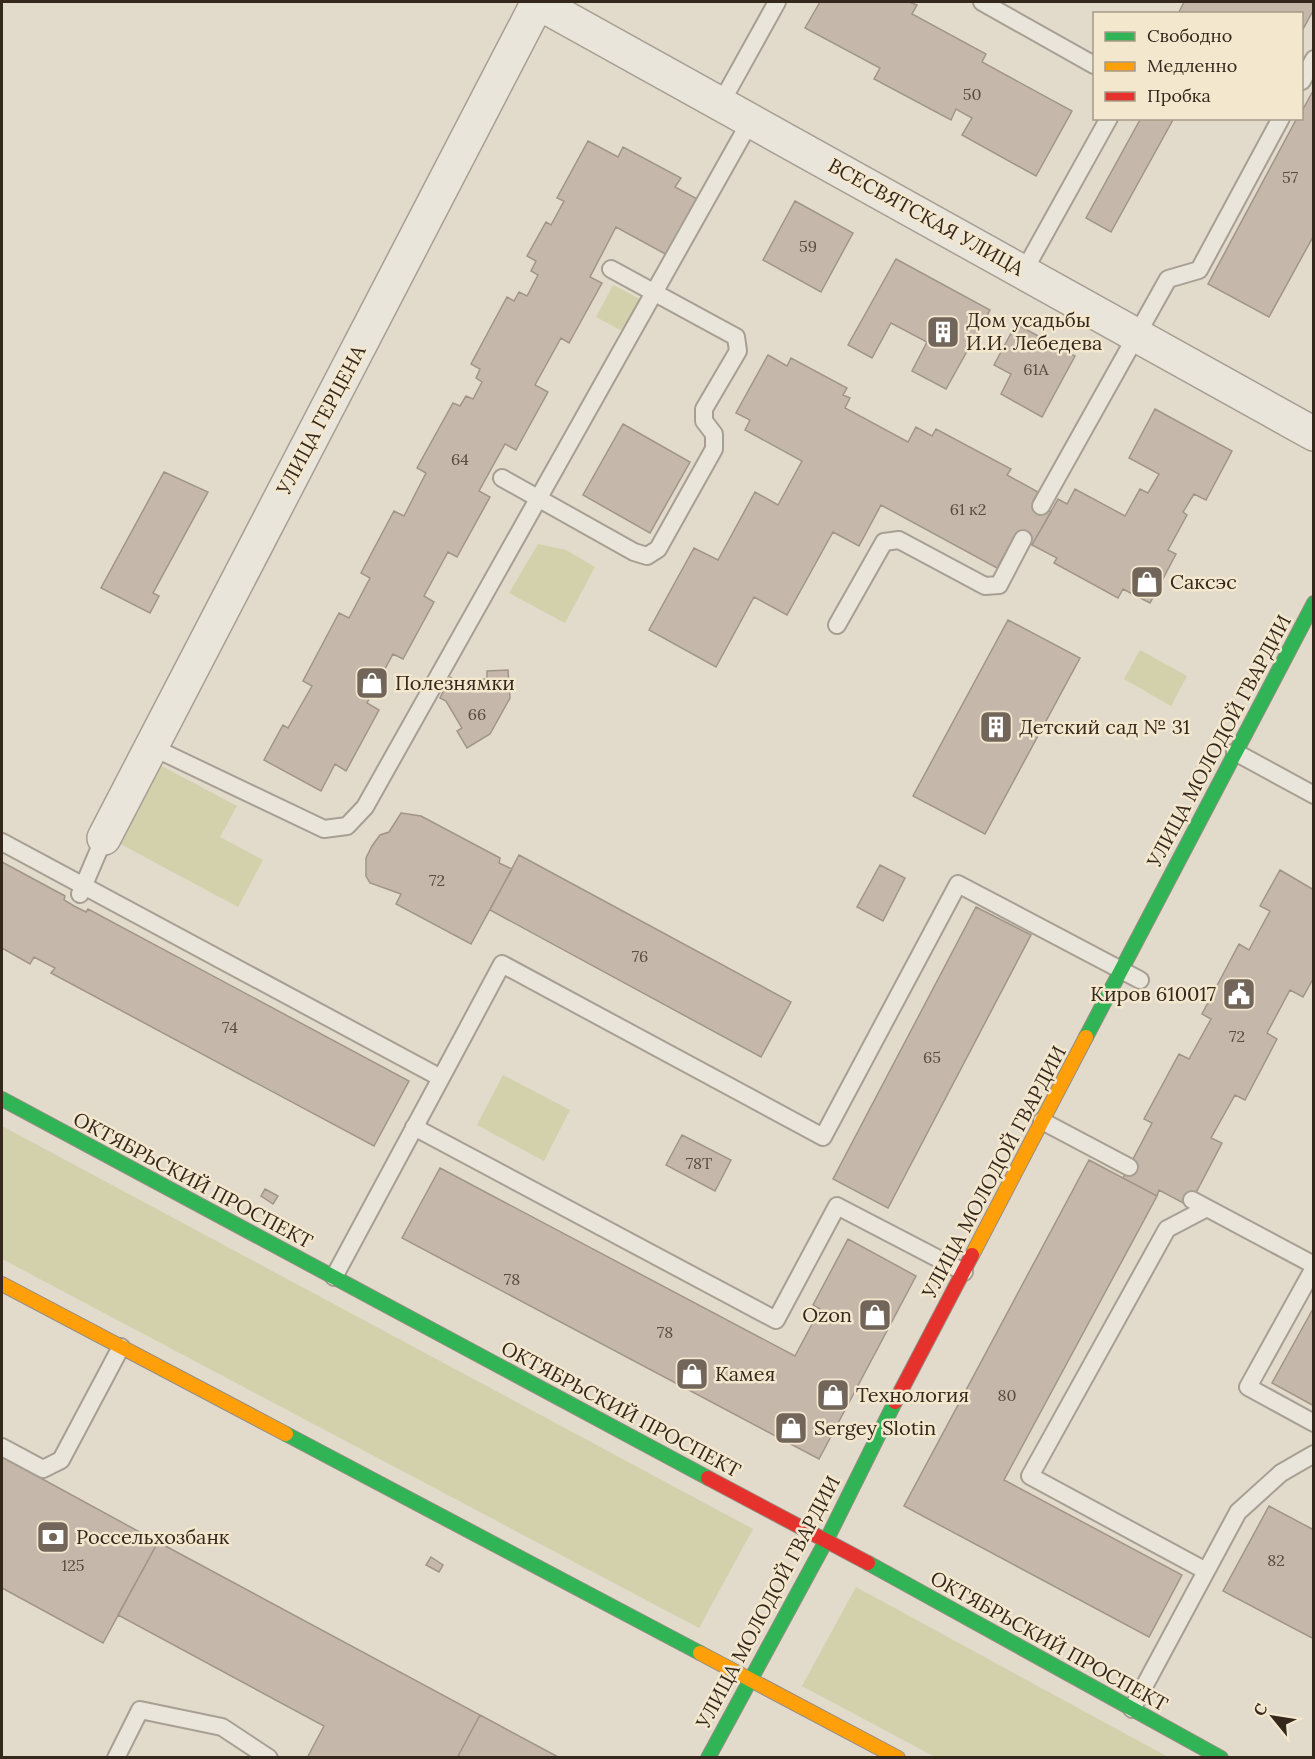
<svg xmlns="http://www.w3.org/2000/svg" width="1315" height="1759" font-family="Lora,serif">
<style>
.green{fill:#d2d1ac}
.building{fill:#c5b8ab;stroke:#a1958a;stroke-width:1.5}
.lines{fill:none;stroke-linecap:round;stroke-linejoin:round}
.lane-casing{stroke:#a79f93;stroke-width:20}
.street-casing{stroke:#a79f93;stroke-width:36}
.fast-casing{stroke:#968e83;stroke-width:16}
.slow-casing{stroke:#968e83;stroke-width:16}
.jam-casing{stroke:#968e83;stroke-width:16}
.lane{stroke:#eae5db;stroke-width:16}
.street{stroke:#eae5db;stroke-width:33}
.fast{stroke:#30b455;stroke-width:14}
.slow{stroke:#ff9f0a;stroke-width:14}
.jam{stroke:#e5322d;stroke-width:14}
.labels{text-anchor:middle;stroke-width:5;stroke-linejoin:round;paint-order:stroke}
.number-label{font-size:16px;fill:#584b40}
.street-label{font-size:20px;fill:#34271c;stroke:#f3e7ce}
.poi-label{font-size:20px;fill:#34271c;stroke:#f3e7ce;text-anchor:start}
</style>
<rect width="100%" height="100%" fill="#e2daca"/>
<path class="green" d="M613,285l29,15 -18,32 -28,-15z
M538,544l28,6 29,17 -30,56 -56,-30z
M1140,650l47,26 -16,30 -47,-27z
M154,762l83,44 -17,31 43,23 -25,47 -125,-67z
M503,1075l67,35 -26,51 -67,-36z
M2,1126l751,403 -54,99 -697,-369z
M856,1587l312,170h-233l-133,-71z"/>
<path class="building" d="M820,2h89l8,3 -5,9 74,40 -4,8 90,49 -36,65 -74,-41 10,-17 -16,-9 -5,11 -77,-41 6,-11 -75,-40z
M1184,2h130v7l-12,22v-17h-124z
M1314,89v146l-45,82 -61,-33 89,-166h5v-7z
M1141,118h33l-63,114 -25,-14z
M588,141l30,16 5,-10 58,31 -6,9 24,13 -30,56 -53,-29 -26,50 12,6 -33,60 -8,-5 -26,47 13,7 -32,58 -11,-6 -26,47 11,6 -33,60 -9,-5 -24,44 10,6 -31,57 -10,-5 -15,28 8,4 -4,8 -8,-4 -7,13 12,7 -33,61 -11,-7 -14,27 -57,-31 19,-35 5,3 24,-42 -9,-5 36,-68 10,5 21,-40 -9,-5 33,-62 10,5 22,-43 -9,-5 36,-65 7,3 6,-10 7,3 9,-17 -6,-4 4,-9 -9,-5 36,-67 7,4 5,-9 8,4 11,-21 -7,-4 5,-10 -9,-5 19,-34 5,3 13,-24 -7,-3z
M795,201l58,32 -32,59 -58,-32z
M896,259l94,51 -44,79 -34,-18 15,-29 -36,-19 -19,35 -24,-13z
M1016,324l59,32 -33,61 -41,-23 10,-20 -17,-9z
M768,355l19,11 4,-8 56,30 -4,7 7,3 -5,10 63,34 8,-15 16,9 4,-7 75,40 -4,6 31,17 -5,9 18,11 -19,33 -17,-10 -18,33 -116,-63 -22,41 -26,-14 -46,83 -33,-18 -38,70 -67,-37 45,-82 24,12 37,-68 23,13 24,-44 -57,-31 5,-10 -14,-7z
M1155,409l77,42 -26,49 -12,-6 -11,18 4,3 -19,35 8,4 -26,49 -27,-14 -5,9 -64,-35 3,-5 -25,-13 26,-46 9,5 8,-15 50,27 15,-27 8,4 11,-19 -30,-16z
M623,424l67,38 -40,71 -67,-38z
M164,472l44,20 -55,101 6,3 -9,17 -49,-25z
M1008,620l72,38 -95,176 -72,-38z
M508,670l2,28 -20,36 -23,14 -10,-17 5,-3 -16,-27 -6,-3 10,-21 6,4 31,-2v-8z
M401,813l20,3 79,42 -1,5 13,6 -41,75 -75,-40 5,-10 -31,-11 -4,-7v-18l6,-12 8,-11 9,-3z
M519,855l272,147 -30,55 -271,-147z
M2,862l63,34 -1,4 10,6 12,6 2,-3 321,172 -35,65 -323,-173 4,-5 -21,-11 -4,7 -28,-16z
M880,865l25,13 -22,43 -26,-14z
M1280,870l34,20v87l-11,20 -13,-7 -23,43 10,6 -32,61 -10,-5 -24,43 11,5 -33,63 -30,-16 -2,6 -34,-18 29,-55 -8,-4 35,-65 10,5 22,-40 -9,-5 37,-70 10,6 21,-39 -10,-5z
M976,907l55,28 -143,273 -55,-29z
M682,1135l49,25 -16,31 -49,-26z
M1089,1160l68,36 -153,284 178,95 -33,62 -245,-131z
M440,1168l355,188 25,-47 -7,-4 35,-66 68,37 -97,183 -417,-221z
M265,1189l13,7 -5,8 -12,-8z
M1314,1307v99l-42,-23z
M2,1457l156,85 -55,101 -101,-55z
M1269,1506l45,24v109l-91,-48z
M158,1542l322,173 -23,43h-150l17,-32 -206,-111z
M431,1557l12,8 -4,7 -13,-7z
M480,1715l80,43h-103z"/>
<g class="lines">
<defs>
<path id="lane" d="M982,2l112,63
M1302,81l12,-22
M721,103l56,-101
M1024,271l85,-153
M502,478l132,74 13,4 11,-7 56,-100v-15l-10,-13v-12l34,-58 -2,-14 -125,-68
M1041,506l127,-227 31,-9 82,-152
M837,625l47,-83 15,-2 86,46 14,-1 24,-46
M150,746l174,83 23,-3 18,-19 386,-687
M1235,752l79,43
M2,842l439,236 -107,199
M80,894l24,-56
M441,1078l61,-114 321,173 135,-253 182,96
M1042,1121l87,46
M414,1127l362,193 61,-114 127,66
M1192,1200l122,65
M1314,1268l-66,119 66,36
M2,1447l41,22 18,-9 60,-113
M1206,1571l-176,-95 137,-247 40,-21
M1132,1709l106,-197 43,-39 33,-19
M116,1758l24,-48 82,17 47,31"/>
<path id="street" d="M537,2l777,432
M104,838l434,-836"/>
<path id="fast" d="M1086,1037l228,-434
M2,1099l706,379
M286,1434l414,219
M868,1563l353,195
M708,1758l118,-217 69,-139"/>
<path id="slow" d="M972,1255l114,-218
M2,1284l284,150
M700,1653l198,105"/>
<path id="jam" d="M895,1402l77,-147
M708,1478l160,85"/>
</defs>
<use href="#lane" class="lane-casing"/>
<use href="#street" class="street-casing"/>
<use href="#fast" class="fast-casing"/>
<use href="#slow" class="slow-casing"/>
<use href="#jam" class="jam-casing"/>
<use href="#lane" class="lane"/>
<use href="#street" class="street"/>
<use href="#fast" class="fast"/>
<use href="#slow" class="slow"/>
<use href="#jam" class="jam"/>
</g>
<defs>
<symbol id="building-square" viewBox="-11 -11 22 22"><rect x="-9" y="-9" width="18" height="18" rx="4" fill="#716659" stroke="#f3e7ce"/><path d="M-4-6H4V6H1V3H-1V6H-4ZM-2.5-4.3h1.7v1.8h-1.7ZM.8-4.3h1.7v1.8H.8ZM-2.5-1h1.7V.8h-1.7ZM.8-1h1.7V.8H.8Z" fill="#fff"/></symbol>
<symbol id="shop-square" viewBox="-11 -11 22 22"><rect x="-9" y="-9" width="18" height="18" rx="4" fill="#716659" stroke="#f3e7ce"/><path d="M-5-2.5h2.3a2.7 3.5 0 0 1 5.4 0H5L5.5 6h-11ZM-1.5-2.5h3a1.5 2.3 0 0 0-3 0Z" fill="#fff"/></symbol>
<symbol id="civic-square" viewBox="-11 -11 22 22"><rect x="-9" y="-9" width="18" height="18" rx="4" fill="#716659" stroke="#f3e7ce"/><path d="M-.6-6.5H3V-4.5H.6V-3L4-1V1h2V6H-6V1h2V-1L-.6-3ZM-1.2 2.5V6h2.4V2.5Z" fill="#fff"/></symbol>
<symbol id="bank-square" viewBox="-11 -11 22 22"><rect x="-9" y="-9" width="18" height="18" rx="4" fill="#716659" stroke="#f3e7ce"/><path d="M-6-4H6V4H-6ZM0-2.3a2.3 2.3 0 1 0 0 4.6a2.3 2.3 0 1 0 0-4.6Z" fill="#fff"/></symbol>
</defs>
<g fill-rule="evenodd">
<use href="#building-square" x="924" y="313" width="38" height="38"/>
<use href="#shop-square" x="1128" y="563" width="38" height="38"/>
<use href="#shop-square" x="353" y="664" width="38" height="38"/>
<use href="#building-square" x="977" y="708" width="38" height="38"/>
<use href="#civic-square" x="1220" y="975" width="38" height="38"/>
<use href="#shop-square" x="856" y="1296" width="38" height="38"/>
<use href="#shop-square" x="673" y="1355" width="38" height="38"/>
<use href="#shop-square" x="814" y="1376" width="38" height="38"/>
<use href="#shop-square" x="772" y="1409" width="38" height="38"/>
<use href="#bank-square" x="34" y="1518" width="38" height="38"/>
</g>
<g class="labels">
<g class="number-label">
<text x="972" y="100">50</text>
<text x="1290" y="183">57</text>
<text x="808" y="252">59</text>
<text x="1036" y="375">61А</text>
<text x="460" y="465">64</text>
<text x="968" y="515">61 к2</text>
<text x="477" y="720">66</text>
<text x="437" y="886">72</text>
<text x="640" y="962">76</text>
<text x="230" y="1033">74</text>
<text x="1237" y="1042">72</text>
<text x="932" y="1063">65</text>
<text x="699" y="1169">78Т</text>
<text x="512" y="1285">78</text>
<text x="665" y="1338">78</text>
<text x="1007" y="1401">80</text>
<text x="1276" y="1566">82</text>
<text x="73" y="1571">125</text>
</g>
<g class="street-label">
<text transform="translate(926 217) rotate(29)" y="7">ВСЕСВЯТСКАЯ УЛИЦА</text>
<text transform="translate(321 420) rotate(-62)" y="7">УЛИЦА ГЕРЦЕНА</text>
<text transform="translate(1219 741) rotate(-62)" y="7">УЛИЦА МОЛОДОЙ ГВАРДИИ</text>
<text transform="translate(994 1172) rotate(-62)" y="7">УЛИЦА МОЛОДОЙ ГВАРДИИ</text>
<text transform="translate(193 1180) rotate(28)" y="7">ОКТЯБРЬСКИЙ ПРОСПЕКТ</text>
<text transform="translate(621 1409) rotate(28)" y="7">ОКТЯБРЬСКИЙ ПРОСПЕКТ</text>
<text transform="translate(768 1602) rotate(-62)" y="7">УЛИЦА МОЛОДОЙ ГВАРДИИ</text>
<text transform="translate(1049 1641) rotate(29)" y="7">ОКТЯБРЬСКИЙ ПРОСПЕКТ</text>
</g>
<g class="poi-label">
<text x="966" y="327">Дом усадьбы<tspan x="966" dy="23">И.И. Лебедева</tspan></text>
<text x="1170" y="589">Саксэс</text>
<text x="395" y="690">Полезнямки</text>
<text x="1019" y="734">Детский сад № 31</text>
<text x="1216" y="1001" text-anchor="end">Киров 610017</text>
<text x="852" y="1322" text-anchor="end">Ozon</text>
<text x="715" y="1381">Камея</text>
<text x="856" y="1402">Технология</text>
<text x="814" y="1435">Sergey Slotin</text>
<text x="76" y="1544">Россельхозбанк</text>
</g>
</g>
<rect width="1315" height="1759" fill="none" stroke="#34271c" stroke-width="6"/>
<rect x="1093" y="12" width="210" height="108" fill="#f3e7ce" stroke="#a79a87" stroke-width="1.5"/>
<rect x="1105" y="32" width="30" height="9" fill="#30b455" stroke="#a79a87" stroke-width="1.5"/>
<text x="1147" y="42" font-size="18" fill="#34271c">Свободно</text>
<rect x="1105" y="62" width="30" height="9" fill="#ff9f0a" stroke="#a79a87" stroke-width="1.5"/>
<text x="1147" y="72" font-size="18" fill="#34271c">Медленно</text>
<rect x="1105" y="92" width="30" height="9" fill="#e5322d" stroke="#a79a87" stroke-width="1.5"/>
<text x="1147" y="102" font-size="18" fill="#34271c">Пробка</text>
<g transform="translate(1273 1717) rotate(300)" stroke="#f3e7ce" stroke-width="4.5" paint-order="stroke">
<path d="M0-4.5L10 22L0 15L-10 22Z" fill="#34271c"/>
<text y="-9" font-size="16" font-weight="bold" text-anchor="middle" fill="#34271c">С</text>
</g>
</svg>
